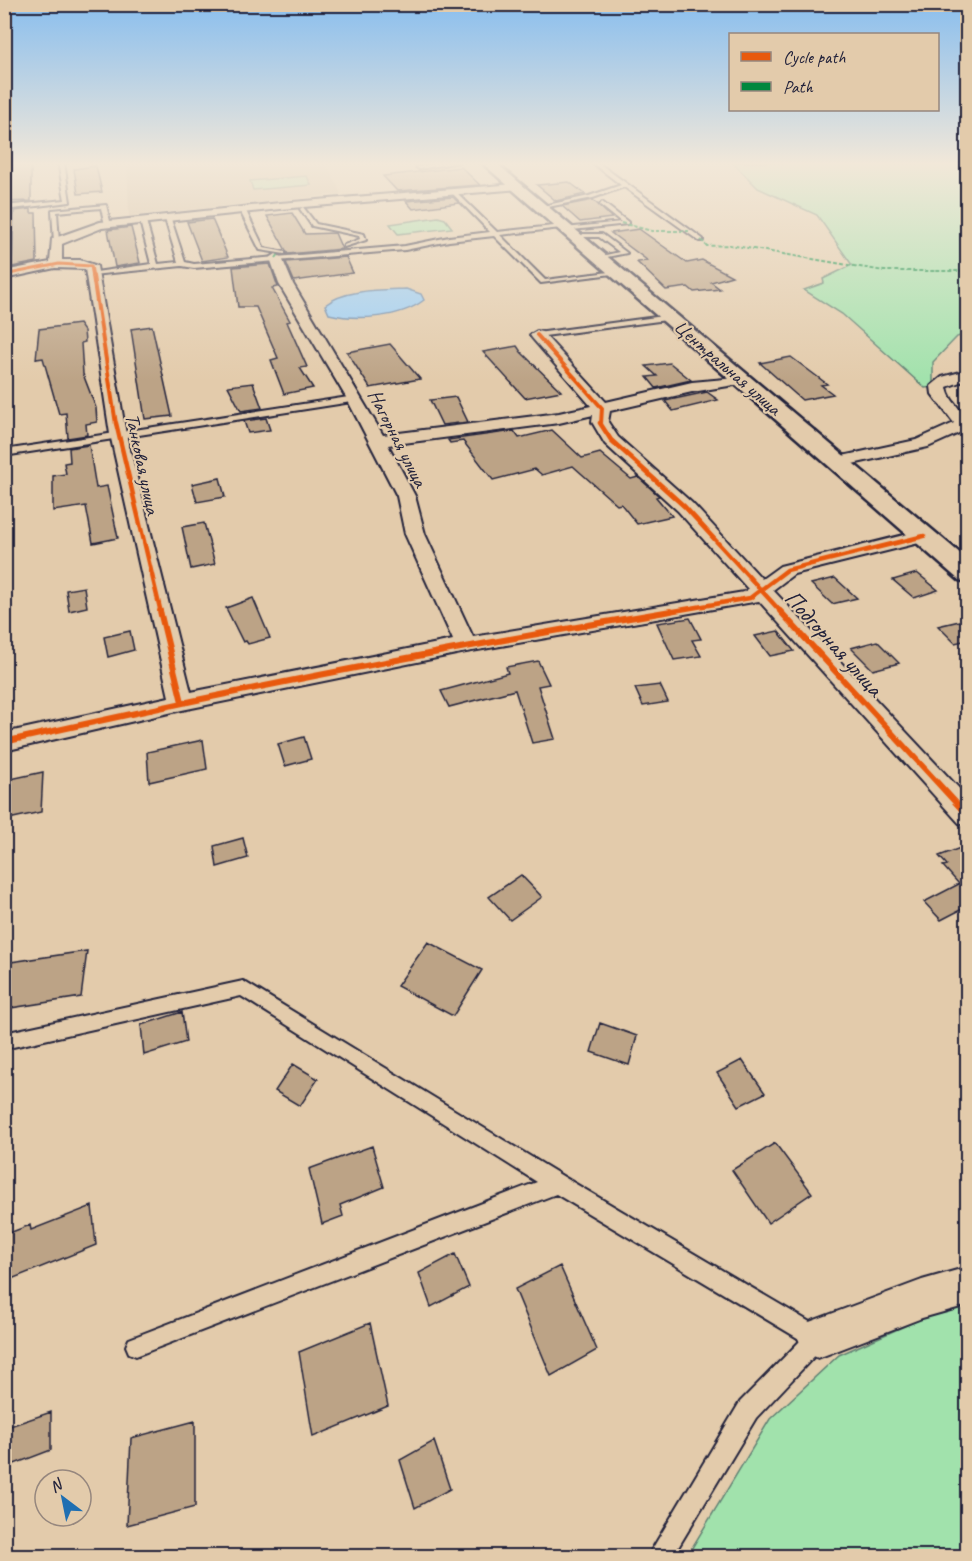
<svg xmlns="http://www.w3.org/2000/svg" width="972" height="1561" font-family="Caveat,sans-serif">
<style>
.built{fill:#d3bc9e}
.green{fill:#a1e2ac;stroke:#628274;stroke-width:1.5}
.water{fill:#9acef7;stroke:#6a89ac;stroke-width:1.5}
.building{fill:#bca386;stroke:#22223b;stroke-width:1.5}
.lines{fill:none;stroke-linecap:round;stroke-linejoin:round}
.lane-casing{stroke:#22223b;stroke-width:4}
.street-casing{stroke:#22223b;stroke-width:4}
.secondary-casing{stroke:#22223b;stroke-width:5}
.lane{fill:#e3cbab;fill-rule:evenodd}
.street{fill:#e3cbab;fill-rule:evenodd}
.secondary{fill:#e3cbab;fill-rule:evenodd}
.quiet{stroke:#00873e;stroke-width:2;stroke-dasharray:4 2;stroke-linecap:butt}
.cycleway-far3-casing{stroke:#e3cbab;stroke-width:4.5}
.cycleway-far2-casing{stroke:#e3cbab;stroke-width:6}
.cycleway-far1-casing{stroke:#e3cbab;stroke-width:8}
.cycleway-casing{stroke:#e3cbab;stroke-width:10}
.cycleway-far3{stroke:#e8590c;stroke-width:3}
.cycleway-far2{stroke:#e8590c;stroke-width:4}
.cycleway-far1{stroke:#e8590c;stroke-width:4.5}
.cycleway{stroke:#e8590c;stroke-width:6}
.labels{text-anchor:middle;stroke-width:4.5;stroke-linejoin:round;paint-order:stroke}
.far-street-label{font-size:20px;fill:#22223b;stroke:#e3cbab}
.street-label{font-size:24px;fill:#22223b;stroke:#e3cbab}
</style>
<rect width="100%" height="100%" fill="#e3cbab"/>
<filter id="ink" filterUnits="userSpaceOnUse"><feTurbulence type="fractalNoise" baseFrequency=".0167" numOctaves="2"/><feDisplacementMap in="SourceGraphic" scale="12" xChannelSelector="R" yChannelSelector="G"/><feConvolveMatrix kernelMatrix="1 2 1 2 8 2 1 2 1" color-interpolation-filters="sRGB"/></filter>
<g filter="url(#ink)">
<path class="built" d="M127,162h199l15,32 -212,22z"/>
<path class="green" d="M732,162l235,1v171l-10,3 -24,25v25l-8,1 -83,-74 -38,-24 20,-7 -1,-4 29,-14 -35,-50 -59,-27z
M307,176l4,9 -58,5 -3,-9z
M438,217l7,2 7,9 -54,6 -8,-10z
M967,1305v251h-280l83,-137 69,-64 86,-38z"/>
<path class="water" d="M406,289l15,5 3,6c-23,18 -67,21 -95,14l-4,-9c19,-16 57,-15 81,-16z"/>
<path class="building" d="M4,162h27v39l-27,1z
M96,166l6,26 -24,2 -4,-25z
M461,167l19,18 -83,6 -14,-15z
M569,182l16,12 -29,7 -19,-16z
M453,197l6,6 -46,6 -7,-8z
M593,200l19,18 -32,4 -18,-16z
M31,209v4h5l1,49 -25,5 2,-56z
M292,213l13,21 30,-1 7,16 -54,5 -21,-38z
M212,219l16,38 -26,4 -15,-39z
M131,227l9,36 -25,4 -7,-37z
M639,229l48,34 15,-3 30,16 -21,6 9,7 -26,3 -6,-5 -22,3 -29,-28 11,-1 -37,-28z
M346,257l7,16 -59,8 -8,-19z
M270,264l8,23 -6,1 18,33 -3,1 20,45 -7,1 13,20 -29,6 -13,-34 7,-2 -22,-51h-18l-5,-40z
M79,324l5,7 1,11 -4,1 2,31 13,34 1,14 -11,2 1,11 -19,3 -2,-25 -7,1 -16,-56 -7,1 3,-30z
M152,326l20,90 -27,3 -14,-90z
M390,344l30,35 -50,9 -23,-36z
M517,346l4,6 40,39 -36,7 -42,-46z
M791,357l36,27 -6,1 12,9 -31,6 -42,-37z
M670,363l21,17 -35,8 -9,-11 10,-1 -11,-10z
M253,383l9,25 -21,3 -13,-25z
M707,392l11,8 -45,11 -8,-10z
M456,397l12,25 -26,3 -12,-25z
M266,418l4,12 -22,3 -4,-12z
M552,430l30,28 18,-5 31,26 7,-2 21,19 -3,1 16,19 -35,8 -16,-20 -4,1 -44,-39 -31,9 -7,-6 -42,11 -30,-39 -13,2 -2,-3 66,-9 5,7z
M89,445l7,43 11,-2 11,52 -25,5 -7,-37 -33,5v-35l13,-2 -2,-11 6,-1 -1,-14z
M220,478l5,19 -28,5 -5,-18z
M204,523l11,41 -24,5 -9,-42z
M917,573l21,17 -24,8 -21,-18z
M835,578l22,20 -25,6 -21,-20z
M84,587l3,20 -18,4 -3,-21z
M253,598l17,40 -22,6 -2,-3 -3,1 -17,-34z
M690,618l11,21 -9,1 9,16 -27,4 -17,-37z
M968,619v21l-13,3 -17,-17z
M130,631l4,19 -26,7 -4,-20z
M778,631l16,20 -24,5 -15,-20z
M877,641l22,22 -26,7 -22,-22z
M538,661l11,23 -11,2 17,53 -23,4 -17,-53 -66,17 -8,-16 67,-18 -2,-6z
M660,685l8,17 -25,4 -8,-18z
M304,737l7,22 -26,7 -7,-22z
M203,740l4,29 -58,13 -2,-30z
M43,772l-2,40 -37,8 2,-40z
M243,838l5,20 -31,9 -3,-21z
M968,845v61l-27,14 -17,-18 35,-18 -16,-18 4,-1 -8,-9z
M521,875l21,22 -32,23 -21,-23z
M428,942l54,28 -29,46 -56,-30z
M87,951l-6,46 -77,12v-46z
M182,1012l4,30 -42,13 -3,-30z
M600,1023l37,13 -8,29 -38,-13z
M742,1060l23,33 -26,13 -22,-33z
M293,1064l25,15 -18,27 -25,-15z
M775,1143l37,50 -44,30 -36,-53z
M372,1146l12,41 -44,18 3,11 -21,8 -13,-55z
M92,1206l4,39 -92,37v-47l26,-10 1,5z
M455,1254l14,33 -38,20 -12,-34z
M560,1266l37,84 -46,26 -36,-87z
M370,1323l18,83 -75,31 -14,-85z
M51,1412v38l-47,18v-40z
M195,1421v86l-68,18 4,-87z
M434,1441l16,48 -35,19 -15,-48z"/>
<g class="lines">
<defs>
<path id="lane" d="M58,162h6l6,40 -66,8v-4l61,-6z
M443,162h17l-41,7 -3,-2z
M591,162h6l106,77v2h-4l-75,-54 -31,11 -55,11v-2l51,-11 32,-11z
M455,191l42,41 66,-7 -2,3 -61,7 45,45 72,-9 3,2 -79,10 -47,-47 -45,5 -44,9 -211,18 -12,-2 -90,9 -3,-2 62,-9 -11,-43 3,-2 3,2 12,43 20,-2 -13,-43 3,-2 3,2 14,43 9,2 211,-18 44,-9 41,-5 -37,-38z
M602,202l26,20v2l-65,7 2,-3 56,-6 -21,-17z
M106,205l5,20 -3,2 -3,-2 -4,-17 -44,4 2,30 -5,1 -2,-33z
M303,207l13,17 48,10 2,6 -22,7v-2l16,-6 -1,-3 -47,-10 -12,-17z
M243,209l3,2 18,37 21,4v2l-25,-4 -20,-39z
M583,234h19l25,19 -30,6v-2l22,-5 -20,-15h-18z
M671,315h3v4l-137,18 -4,-2 4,-2z
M355,396l4,3 -1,2 -354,55v-6z
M243,981l321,196 261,154 3,7 -3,7 -69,73 -83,138h-25l92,-154 61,-62 -245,-146 -420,162 -7,-3 -3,-7 3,-7 408,-157 -296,-186 -237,53v-16z"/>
<path id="street" d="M515,184l4,1v4l-239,20 -178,19 -40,16v16h18l17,6 29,168 65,258 262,-52 -48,-106 -8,-38 -50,-97 -68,-115 -9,-26 6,-4 6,4 11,26 90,151 176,-22 32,-7 -59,-68 -2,-3 7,-4 5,1 64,70 86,-20 55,-5 3,3 -3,3 -55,9 -82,19 -2,11 10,15 74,66 70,76 18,-13 144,-36 7,2 3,4 -3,4 -137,34 -21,16 195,208v28l-9,-3 -200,-222 -293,51 -284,58 -178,41v-18l165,-36 -59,-263 -25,-165 -30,-1 -51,11v-8l46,-9 2,-23 48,-17 180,-19zM593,415l-1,7 13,22 73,67 70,78 -4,3 -271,45 -48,-103 -10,-38 -27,-51 171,-22z
M968,370v9l-21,8c2,17 21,24 21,42l-40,18 -89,20 -6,-1 -3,-4 3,-4 83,-18 38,-17 -22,-29 -1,-8 11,-9z
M968,1267v38l-46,13 -104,40 -14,-6 -6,-14 6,-14 118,-44z"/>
<path id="secondary" d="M481,162h14l473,398v22l-9,-2z"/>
</defs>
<use href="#lane" class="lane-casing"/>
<use href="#street" class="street-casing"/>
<use href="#secondary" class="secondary-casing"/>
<use href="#lane" class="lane"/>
<use href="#street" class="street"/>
<use href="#secondary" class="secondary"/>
<path class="quiet" d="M621,223l31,8h37
M701,240l6,6 23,-1 154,26h84
M276,258l3,-4"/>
<defs>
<path id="cycleway-far3" d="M4,275l55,-11 32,2 2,11"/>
<path id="cycleway-far2" d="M93,276l23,148
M537,335l65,73 -1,16"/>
<path id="cycleway-far1" d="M116,423l45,190
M600,423l11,17 74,67 97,106
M662,613l88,-15 37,-28 137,-34"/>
<path id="cycleway" d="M160,611l22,91
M780,611l188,205
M4,742c221,-50 443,-94 667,-131"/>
</defs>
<use href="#cycleway-far3" class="cycleway-far3-casing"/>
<use href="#cycleway-far2" class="cycleway-far2-casing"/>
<use href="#cycleway-far1" class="cycleway-far1-casing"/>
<use href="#cycleway" class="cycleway-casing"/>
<use href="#cycleway-far3" class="cycleway-far3"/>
<use href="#cycleway-far2" class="cycleway-far2"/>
<use href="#cycleway-far1" class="cycleway-far1"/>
<use href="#cycleway" class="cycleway"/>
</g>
</g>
<linearGradient id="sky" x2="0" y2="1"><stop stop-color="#89beee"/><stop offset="0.43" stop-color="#f2e8d9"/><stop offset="1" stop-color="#f2e8d9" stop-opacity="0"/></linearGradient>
<rect width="972" height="381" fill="url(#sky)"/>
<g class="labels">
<g class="far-street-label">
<text transform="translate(728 367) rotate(41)" y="7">Центральная улица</text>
<text transform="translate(398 438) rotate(63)" y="7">Нагорная улица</text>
<text transform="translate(143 464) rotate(78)" y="7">Танковая улица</text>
</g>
<g class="street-label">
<text transform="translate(834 643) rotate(48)" y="8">Подгорная улица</text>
</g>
</g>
<rect width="972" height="1561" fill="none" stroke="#e3cbab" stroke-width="24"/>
<rect x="12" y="12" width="948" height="1537" fill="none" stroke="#22223b" stroke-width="2" filter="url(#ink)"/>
<rect x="729" y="33" width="210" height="78" fill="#e3cbab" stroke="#96877e" stroke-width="1.5"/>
<rect x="741" y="52" width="30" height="9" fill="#e8590c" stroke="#96877e" stroke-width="1.5"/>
<text x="783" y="63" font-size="18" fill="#22223b">Cycle path</text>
<rect x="741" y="82" width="30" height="9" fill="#00873e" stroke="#96877e" stroke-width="1.5"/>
<text x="783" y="93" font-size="18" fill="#22223b">Path</text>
<g transform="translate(63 1498) rotate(328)"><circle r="28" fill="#e3cbab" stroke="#96877e" stroke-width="1.5"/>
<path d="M0-4.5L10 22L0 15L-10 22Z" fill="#1f6fb2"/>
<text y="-9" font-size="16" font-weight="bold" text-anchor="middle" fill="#22223b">N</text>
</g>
</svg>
